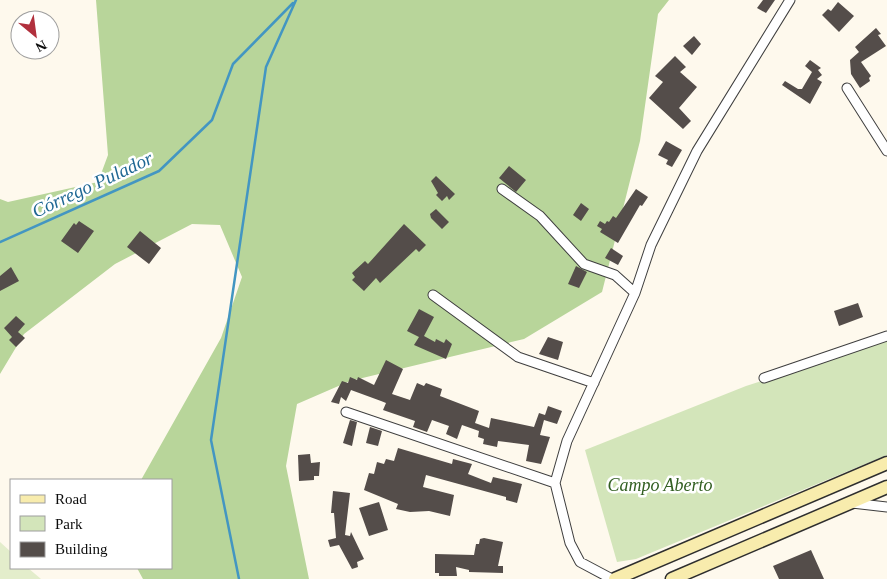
<svg xmlns="http://www.w3.org/2000/svg" width="887" height="579" font-family="Georgia,serif">
<style>
.green{fill:#d3e5ba}
.forest{fill:#b8d59a}
.pitch{fill:#e3edcb}
.lines{fill:none;stroke-linecap:round;stroke-linejoin:round}
.stream{stroke:#4396c2;stroke-width:2.5}
.building{fill:#544d4a}
.street-casing{stroke:#3f3f3f;stroke-width:11}
.secondary-casing{stroke:#2e2e2e;stroke-width:15}
.street{stroke:#fff;stroke-width:9}
.secondary{stroke:#f8ecad;stroke-width:12}
.labels{text-anchor:middle;stroke-width:5;stroke-linejoin:round;paint-order:stroke}
.park-label{font-size:18px;font-style:italic;fill:#325f22;stroke:#fff}
.water-label{font-size:19px;font-style:italic;fill:#206894;stroke:#fff}
</style>
<rect width="100%" height="100%" fill="#fef9ed"/>
<path class="green" d="M887,340v115l-251,104 -19,3 -32,-112 161,-64z"/>
<path class="forest" d="M96,0h573l-11,14 -18,127 -38,151 -78,47 -174,42 -53,23 -11,62 23,113h-166l-6,-11h34v-88h-30l80,-142 21,-61 -22,-52 -28,-1 -77,40 -91,70 -24,40v-175l8,3 90,-20 10,-27z"/>
<path class="pitch" d="M0,542l11,10v16h17l13,11h-41z"/>
<g class="lines">
<path class="stream" d="M0,242l159,-71 53,-51 21,-56 60,-61
M239,579l-28,-139 55,-373 30,-67"/>
</g>
<path class="building" d="M763,0h12l-9,13 -9,-5z
M838,2l16,14 -15,16 -17,-17 6,-6 3,2z
M876,28l5,6 -3,1 8,11 -25,16 10,14 -2,2 1,3 -10,7 -9,-14 -1,-14 9,-8 -4,-5z
M694,36l7,8 -9,11 -9,-9z
M675,56l11,11 -6,5 17,15 -18,21 12,13 -8,8 -34,-31 14,-16 -8,-6z
M810,60l11,8 -3,2 4,5 -5,4 5,3 -12,22 -28,-19 3,-4 13,8h4l10,-17 -7,-6z
M666,141l16,9 -10,17 -6,-3 2,-4 -10,-5z
M509,166l17,14 -10,12 -17,-14z
M436,176l19,18 -6,6 -2,-4 -5,5 -6,-6 2,-2 -7,-12z
M636,189l12,8 -6,9 -2,-1 -22,38 -18,-11 2,-3 -5,-3 3,-5 5,3 2,-3 2,1 4,-6 3,2z
M581,203l8,6 -8,12 -8,-6z
M436,209l13,13 -7,7 -11,-11 -1,-4z
M79,221l15,10 -16,22 -17,-12 13,-18 2,2z
M404,224l22,21 -7,7 -3,-3 -36,34 -4,-5 -12,13 -12,-11 3,-3 -3,-4 13,-12 3,3z
M140,231l21,17 -12,16 -22,-17z
M611,248l12,8 -5,9 -13,-7z
M576,266l11,6 -8,16 -11,-4z
M11,267l8,14 -19,10v-15z
M858,303l5,14 -24,9 -5,-15z
M419,309l15,8 -10,19 11,6 1,-3 8,4 2,-4 6,5 -6,15 -32,-14 5,-8 -12,-6z
M16,316l9,8 -7,8 7,6 -9,9 -7,-7 3,-3 -8,-9z
M548,337l15,5 -5,18 -19,-6z
M386,360l17,9 -11,25 18,6 7,-17 7,3 2,-3 16,6 -2,7 39,15 -4,12 14,5 2,-10 43,9 5,-14 6,2 3,-9 14,5 -5,13 -13,-4 -4,15 10,2 -9,27 -15,-3 3,-16 -31,-4 -1,6 -14,-3 1,-5 -6,-2 1,-6 -17,-6 -5,14 -11,-5 3,-8 -17,-6 -5,12 -14,-5 2,-6 -32,-11 3,-7 -5,-2 -30,-11 -5,11 -5,-4 -2,7 -8,-2 11,-21 6,2 2,-6 7,3 1,-3 16,8z
M350,420l7,2 -5,24 -9,-3z
M370,427l12,4 -4,15 -12,-3z
M398,448l54,16 1,-5 19,5 -4,10 23,9 2,-6 29,7 -5,19 -11,-3v-3l-80,-22 -3,12 31,8 -4,21 -21,-5 -19,1 -14,-3 2,-5 -34,-14 5,-17 5,1 3,-12 7,2 2,-5 8,2z
M310,454l1,9 9,-1 -1,14h-5v4l-15,1 -1,-26z
M333,491l17,2 -5,42 5,1 1,-4 13,27 -7,3 1,5 -6,2 -13,-24 -9,2 -2,-7 8,-2 -2,-25h-3z
M379,502l9,28 -19,6 -10,-28z
M484,538l19,4 -5,24h5v7l-34,-1v-2l-13,-3 1,9h-18v-3h-4v-19l39,1 2,-11h3l1,-5z
M811,550l13,29h-45l-6,-13z"/>
<g class="lines">
<defs>
<path id="street" d="M847,88l40,63
M502,189l38,27 44,48 31,11 20,18
M433,295l85,62 76,26
M764,378l123,-42
M346,412l209,71
M852,503l35,4
M612,579l-32,-17 -10,-19 -15,-60 12,-42 68,-148 16,-48 46,-94 93,-151"/>
<path id="secondary" d="M615,579l272,-116
M672,579l215,-92"/>
</defs>
<use href="#street" class="street-casing"/>
<use href="#secondary" class="secondary-casing"/>
<use href="#street" class="street"/>
<use href="#secondary" class="secondary"/>
</g>
<g class="labels">
<g class="park-label">
<text x="660" y="491">Campo Aberto</text>
</g>
<g class="water-label">
<text transform="translate(92 184) rotate(-25)" y="7">Córrego Pulador</text>
</g>
</g>
<rect x="10" y="479" width="162" height="90" fill="#ffffff" stroke="#9e9e9e"/>
<rect x="20" y="495" width="25" height="8" fill="#f8ecad" stroke="#9e9e9e"/>
<text x="55" y="504" font-size="15" fill="#0c0c0c">Road</text>
<rect x="20" y="516" width="25" height="15" fill="#d3e5ba" stroke="#9e9e9e"/>
<text x="55" y="529" font-size="15" fill="#0c0c0c">Park</text>
<rect x="20" y="542" width="25" height="15" fill="#544d4a" stroke="#9e9e9e"/>
<text x="55" y="554" font-size="15" fill="#0c0c0c">Building</text>
<g transform="translate(35 35) rotate(151)"><circle r="24" fill="#ffffff" stroke="#9e9e9e"/>
<path d="M0-4L9 19L0 12L-9 19Z" fill="#b1303d"/>
<text y="-8" font-size="14" font-weight="bold" text-anchor="middle" fill="#0c0c0c">N</text>
</g>
</svg>
